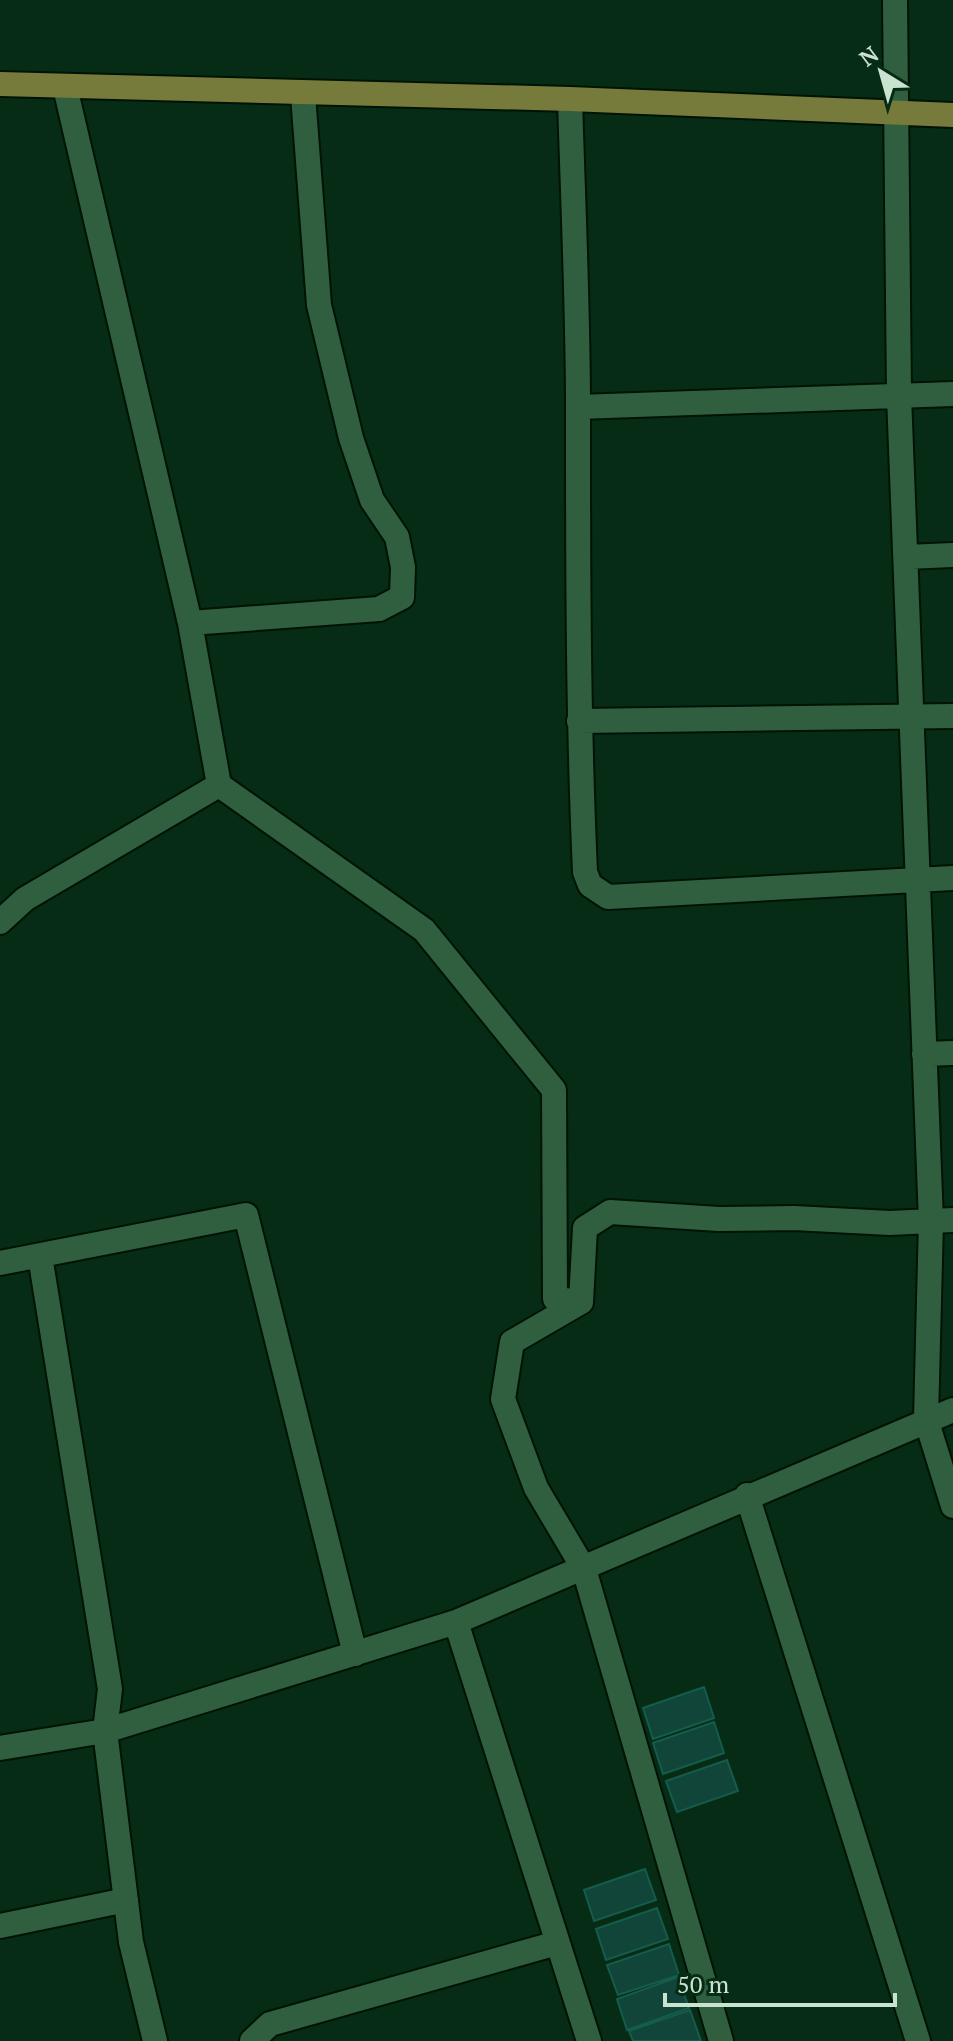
<svg xmlns="http://www.w3.org/2000/svg" width="953" height="2041" font-family="'PT Serif',serif">
<style>
.building{fill:#114539;stroke:#145c4b;stroke-width:2}
.lines{fill:none;stroke-linecap:round;stroke-linejoin:round}
.minor-casing{stroke:#001305;stroke-width:28}
.major-casing{stroke:#001305;stroke-width:28}
.minor{stroke:#305f40;stroke-width:24}
.major{stroke:#767b3b;stroke-width:24}
</style>
<rect width="100%" height="100%" fill="#072c16"/>
<path class="building" d="M704,1687l10,31 -61,21 -10,-31z
M714,1722l10,31 -61,21 -10,-31z
M727,1760l11,31 -61,21 -11,-31z
M645,1869l11,31 -62,21 -10,-31z
M657,1908l11,31 -62,21 -10,-31z
M669,1944l10,31 -61,20 -11,-30z
M678,1977l11,31 -62,22 -10,-31z
M690,2010l11,31h-68l-4,-10z"/>
<g class="lines">
<defs>
<path id="minor" d="M895,0l4,396 32,825 -5,198 27,87
M65,87l125,536 29,162 205,145 130,160 1,209 26,3
M570,99c3,103 8,207 8,310 0,155 0,308 7,463l5,13 18,12 345,-19
M578,407l375,-13
M906,557l47,-2
M190,623l189,-14 23,-12 1,-30 -6,-30 -25,-37 -21,-62 -32,-133 -16,-210
M579,721l374,-5
M0,922l25,-23 194,-114
M924,1054l29,-1
M40,1256l70,433 -5,42 26,211 24,99
M0,1263l246,-48 109,439
M747,1495l171,546
M456,1622l133,419
M0,1748l105,-17 351,-109 497,-212
M0,1926l126,-26
M252,2041l18,-17 287,-81
M721,2041l-137,-472 -48,-81 -33,-89 9,-57 69,-40 4,-74 25,-16 109,7 75,-1 96,5 63,-3"/>
<path id="major" d="M0,84l570,15 383,16"/>
</defs>
<use href="#minor" class="minor-casing"/>
<use href="#major" class="major-casing"/>
<use href="#minor" class="minor"/>
<use href="#major" class="major"/>
</g>
<g transform="translate(881 72) rotate(323)" stroke="#072c16" stroke-width="6" paint-order="stroke">
<path d="M0-6L14 30L0 20L-14 30Z" fill="#c9e3d0"/>
<text y="-12" font-size="22" font-weight="bold" text-anchor="middle" fill="#c9e3d0">N</text>
</g>
<path d="M665 1993v12h230v-12" fill="none" stroke="#c9e3d0" stroke-width="4"/>
<text x="677" y="1993" font-size="24" fill="#c9e3d0" stroke="#072c16" stroke-width="6" paint-order="stroke">50 m</text>
</svg>
